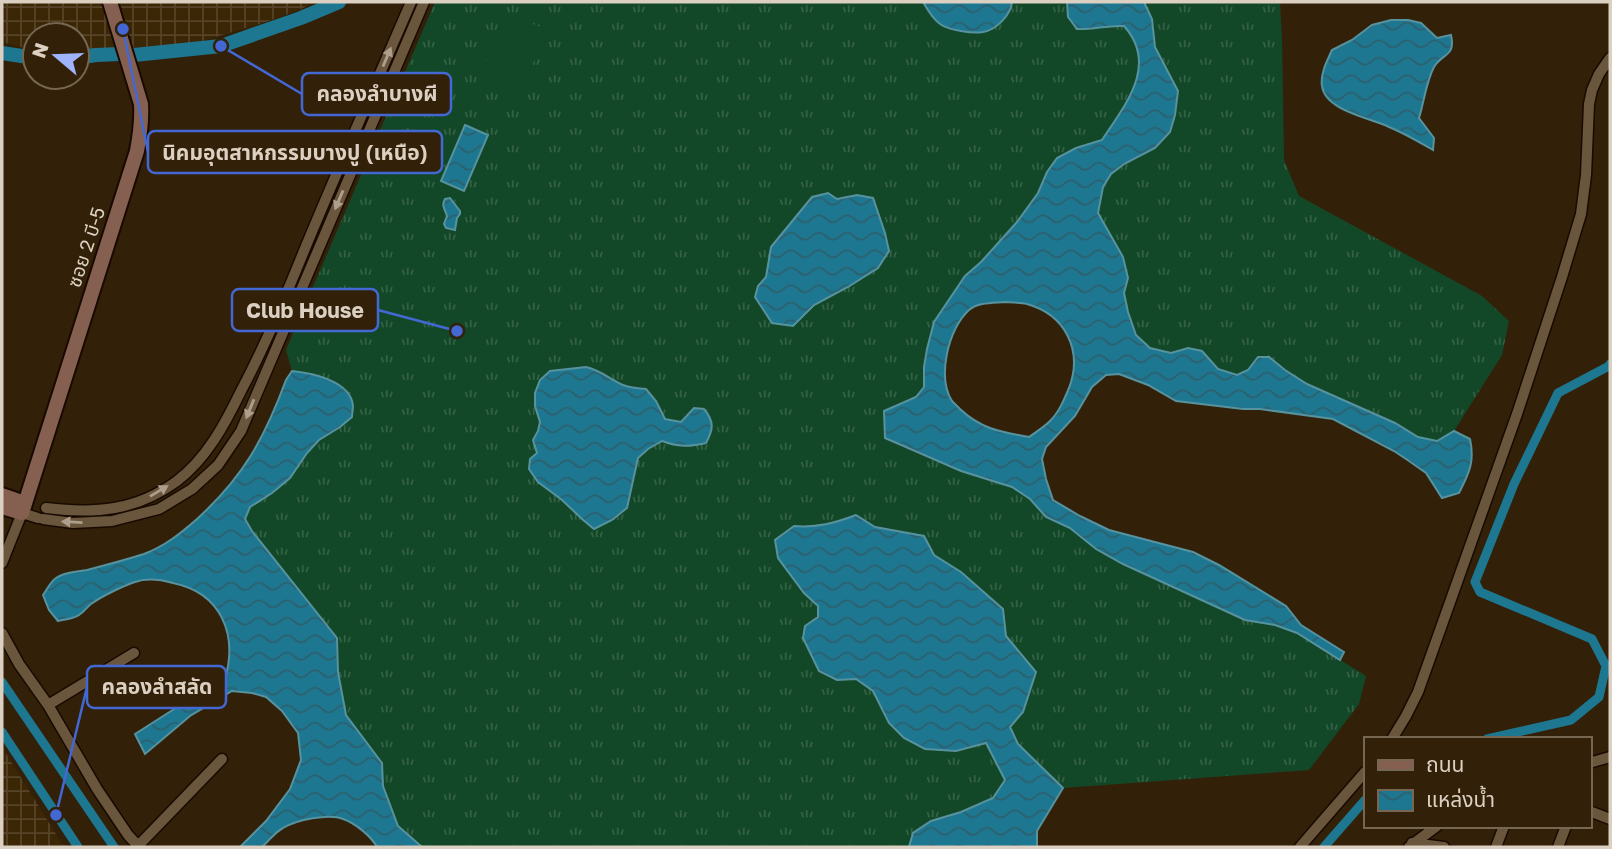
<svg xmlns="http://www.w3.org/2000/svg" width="1612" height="849" font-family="'Golos Text','Noto Sans Thai',sans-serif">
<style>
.industrial{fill:url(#industrial-grid)}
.grass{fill:url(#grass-tufts)}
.pitch{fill:#124827}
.water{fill:url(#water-waves);stroke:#57929f;stroke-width:2;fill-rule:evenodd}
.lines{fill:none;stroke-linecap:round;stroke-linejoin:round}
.canal{stroke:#1e7790;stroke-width:9}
.river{stroke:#1e7790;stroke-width:14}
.street-casing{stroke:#190a00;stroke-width:13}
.secondary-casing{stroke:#190a00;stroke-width:18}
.street{stroke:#6a563d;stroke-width:10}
.secondary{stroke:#856051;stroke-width:14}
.oneway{fill:#ae9f8d}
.labels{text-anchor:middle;stroke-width:5;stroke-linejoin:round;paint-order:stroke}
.street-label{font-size:19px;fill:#dbd0c2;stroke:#322108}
.leader{fill:none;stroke:#4368d4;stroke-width:2.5}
.callout-dot{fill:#4368d4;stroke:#322108;stroke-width:2.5}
.callout{fill:#322108;stroke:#4368d4;stroke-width:2.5}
.callout-label{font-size:21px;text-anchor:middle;font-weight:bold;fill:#dbd0c2}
</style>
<defs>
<pattern id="industrial-grid" width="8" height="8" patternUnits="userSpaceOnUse" patternTransform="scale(1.75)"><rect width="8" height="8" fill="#3b2605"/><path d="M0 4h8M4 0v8" fill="none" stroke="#574428"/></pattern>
<pattern id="grass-tufts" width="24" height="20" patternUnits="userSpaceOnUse" patternTransform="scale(1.75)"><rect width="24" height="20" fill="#124827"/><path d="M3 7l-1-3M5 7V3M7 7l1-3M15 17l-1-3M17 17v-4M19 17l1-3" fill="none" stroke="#346145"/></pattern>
<pattern id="water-waves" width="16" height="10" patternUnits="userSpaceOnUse" patternTransform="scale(1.75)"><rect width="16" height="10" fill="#1e7790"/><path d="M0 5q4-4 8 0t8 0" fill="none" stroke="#2c606e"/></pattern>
</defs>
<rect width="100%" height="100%" fill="#322108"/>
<path class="industrial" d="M2,2h313l-16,8 -36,13 -71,21 -115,8v-17h-42v16l-33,-9z
M2,747l62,100h-62z"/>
<path class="grass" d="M435,2h488l2,4 86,3 1,-7h55l1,15 22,13 18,-5 16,1c35,41 1,78 -22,115l-26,7 -29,24 -9,21 -21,29 -36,40 -16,14 -31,46 -7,27 -3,18v20l-8,10 -22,8 -9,33 17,9 59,24 51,16 18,12 16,18 24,11 26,21 27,15 122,56 30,5 22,8 69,43 -7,28 -50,66 -246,18 -45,-44 -8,-17 13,-15 13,-40 -30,-36 -4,-27 -41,-37 -27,-17 -29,-23 -30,-5 -19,-12c-21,8 -40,13 -62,11l-19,14 3,18 26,35 14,13v11l-13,9 32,54 19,-1 17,12 16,32 67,28 30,-8 19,38 -12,17 -32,14 -30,9 -18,12 -4,14h-487l-24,-21 -15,-40 -1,-23 -36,-48 -8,-43 -1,-34 -85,-107 -7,-13 5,-11 22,-14 18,-15 17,-25 12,-13 21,-13 12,-10 -42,-44 -18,-2 -6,-21z
M1144,2h136l2,38 2,120 15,36 183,100 27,25 -7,34 -48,76 -17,10 -19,-4 -23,-14 -88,-39 -22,-14 -16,-13h-11l-10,13 -11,5 -19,-6 -16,-18 -14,-3 -16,5 -22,-5 -14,-13 -8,-23 -4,-19 4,-15 -31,-65 6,-26 8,-13 13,-10 15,-6 25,-93 -9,-18 -3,-28z"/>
<path class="pitch" d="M506,13l41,17 -25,60 -41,-17z"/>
<path class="water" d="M923,2h89c-1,13 -16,28 -29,30 -10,2 -35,-2 -43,-8 -7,-5 -13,-15 -17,-22z
M1067,2h77l8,17 3,28 23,44 -3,24 -5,17 -15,16 -31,16 -13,10 -8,13 -5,26 25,44 5,21 -4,15 4,19 8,23 14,13 21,5 17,-5 14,3 16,18 19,6 11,-5 10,-13h11l16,13 22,14 88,39 23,14 19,4 17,-10 16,8c5,23 -1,34 -11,54l-17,5 -16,-25 -17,-12 -15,-10 -61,-32 -73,-10h-17l-67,-8 -28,-16 -29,-11 -13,1 -14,12 -17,29 -29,31 -4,12 4,20 7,21 27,16 29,14 84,22 26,13 67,41 15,19 43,27 -4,8 -43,-27 -22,-8 -30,-5 -122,-56 -27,-15 -26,-21 -24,-11 -16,-18 -18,-12 -51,-16 -76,-33 -1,-27 32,-14 8,-10v-20l3,-18 7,-27 31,-46 16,-14 36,-40 21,-29 9,-21 10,-14 19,-10 26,-8c23,-35 57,-75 22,-114 -17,-1 -31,4 -47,3l-9,-12zM1005,302c7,1 15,0 22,2 39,11 56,47 42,84 -5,12 -10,24 -19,33 -6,6 -14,11 -21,16 -28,-5 -48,-8 -69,-28 -1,-1 -7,-7 -8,-8 -15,-24 -4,-72 17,-91 9,-8 24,-7 36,-8z
M1408,20l13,3 16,15 14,-3c5,22 -9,18 -17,32 -8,15 -10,35 -15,51l15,20 -1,12c-14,-8 -29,-17 -44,-23 -18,-9 -64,-16 -67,-41 -2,-12 5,-25 10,-36l20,-10 20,-15 19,-5z
M465,125l23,10 -24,56 -23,-10z
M828,193l9,6 20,-4 16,3 12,35 4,18 -11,17 -30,19 -34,18 -21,21 -21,-3 -17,-26 3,-11 8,-9 5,-30 41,-50z
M450,198l10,13v3l-3,4 -2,12 -9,-2 -2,-4 3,-8c-2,-7 -6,-10 -2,-17z
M586,367c16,4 22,11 37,18 7,3 15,3 23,4l10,12 9,18 16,3 13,-14 10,1c11,13 9,21 2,34 -17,4 -28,4 -44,-2l-14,8 -10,9 -11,50 -15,12 -18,9 -12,-10 -20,-19 -24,-18 -9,-13 1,-10 7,-6 -4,-13 5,-9 2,-9 -5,-16v-13l5,-13 10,-9z
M292,371c20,2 59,10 61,35 0,4 -1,7 -1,11l-12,10 -21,13 -12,13 -17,25 -18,15 -22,14 -5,12 7,12 85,107 1,34 8,43 36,48 1,23 15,40 24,21h-45c-6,-11 -22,-24 -34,-28 -14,-6 -47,1 -60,9 -8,4 -14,13 -21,19h-22l26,-26 24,-32 11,-29 -3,-27 -16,-22 -16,-14 -14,-4 -20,-2 -42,25 -45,38 -10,-20 72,-46 18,-9c13,-45 -4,-86 -52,-96 -11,-3 -27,-5 -38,-1 -12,4 -33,14 -44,22 -4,3 -7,8 -12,11 -5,4 -14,4 -21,6l-9,-11 -6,-15c4,-5 7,-13 13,-17 8,-6 21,-6 31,-8 19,-5 38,-10 57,-16 21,-8 37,-21 53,-35 47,-43 67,-80 89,-139z
M856,515l19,12 49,9 10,19 27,17 42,37 3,27 30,36 -13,40 -13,15 8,17 45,44 -26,43v16h-128l4,-14 18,-12 30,-9 32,-14 12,-18 -19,-37 -30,8 -31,-2 -21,-11 -15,-15 -16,-32 -17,-12 -19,1 -18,-9 -16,-33 2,-12 13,-9v-11l-14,-13 -26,-35 -3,-18 19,-14c22,2 41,-3 62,-11z"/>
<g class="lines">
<path class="canal" d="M2,682l112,165
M2,732l76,115
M1487,739l84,-19 28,-23 7,-31 -14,-27 -112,-47 -5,-10 39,-98 44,-91 51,-27 1,-2
M1324,847l41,-47"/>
<path class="river" d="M2,53l33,5
M134,55l87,-9 80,-28 38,-16
M77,58l19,-3 24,-1"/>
<defs>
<path id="street" d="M46,508c49,6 90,3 131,-27 30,-23 48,-57 64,-90 25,-47 45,-96 65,-145 34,-82 70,-163 105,-244
M43,519l30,4 39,-2 47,-12 33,-20 26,-24 23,-34 183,-429
M2,563l20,-50 16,5
M2,633l17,31 29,41 49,84 31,46 11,12
M48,705l86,-52
M1392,739l14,-23 12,-24 99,-278 45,-137 19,-63 5,-39 3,-71 3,-14 7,-16 11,-16
M1589,763l21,-6
M1589,811l21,8
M1412,843l32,4
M138,846l84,-87
M1300,847l65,-75
M1409,847l28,-21
M1496,847l8,-21
M1558,847l8,-21"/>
<path id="secondary" d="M2,495l23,8
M2,507l20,6 115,-362c3,-16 5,-31 4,-47l-31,-102"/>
</defs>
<use href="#street" class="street-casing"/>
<use href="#secondary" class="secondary-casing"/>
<use href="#street" class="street"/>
<use href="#secondary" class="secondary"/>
</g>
<defs><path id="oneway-solid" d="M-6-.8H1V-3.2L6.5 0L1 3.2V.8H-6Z" transform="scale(1.75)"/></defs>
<g class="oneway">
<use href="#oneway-solid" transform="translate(387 57) rotate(-67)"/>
<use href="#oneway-solid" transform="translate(339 200) rotate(113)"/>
<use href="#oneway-solid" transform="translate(250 409) rotate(112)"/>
<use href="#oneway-solid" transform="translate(159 491) rotate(-31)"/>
<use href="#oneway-solid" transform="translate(72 522) rotate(-177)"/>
</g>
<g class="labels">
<g class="street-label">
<text transform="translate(86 247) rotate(-72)" y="7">ซอย 2 บี-5</text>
</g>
</g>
<path class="leader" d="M221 46L302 94M123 29L148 152M457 331L378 310M56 815L87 687"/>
<g class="callout-dot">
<circle cx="221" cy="46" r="7"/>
<circle cx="123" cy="29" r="7"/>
<circle cx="457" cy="331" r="7"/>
<circle cx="56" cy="815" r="7"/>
</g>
<g class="callout">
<rect x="302" y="73" width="149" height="42" rx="7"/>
<rect x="148" y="131" width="294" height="42" rx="7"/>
<rect x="232" y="289" width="146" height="42" rx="7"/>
<rect x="87" y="666" width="139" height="42" rx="7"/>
</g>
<g class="callout-label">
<text x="377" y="101">คลองลำบางผี</text>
<text x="295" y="160">นิคมอุตสาหกรรมบางปู (เหนือ)</text>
<text x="305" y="318">Club House</text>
<text x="157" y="694">คลองลำสลัด</text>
</g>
<rect width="1612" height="849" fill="none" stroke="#dbd0c2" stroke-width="7"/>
<rect x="1364" y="737" width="228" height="91" fill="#322108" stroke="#766752" stroke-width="2"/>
<rect x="1378" y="760" width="35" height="10" fill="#856051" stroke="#766752" stroke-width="2"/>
<text x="1426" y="772" font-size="21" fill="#dbd0c2">ถนน</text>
<rect x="1378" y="790" width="35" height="21" fill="url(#water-waves)" stroke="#766752" stroke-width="2"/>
<text x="1426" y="807" font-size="21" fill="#dbd0c2">แหล่งน้ำ</text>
<g transform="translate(56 56) rotate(289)"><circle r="33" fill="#322108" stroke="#766752" stroke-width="2"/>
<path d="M0-5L12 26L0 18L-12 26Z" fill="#a0b3fd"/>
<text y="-10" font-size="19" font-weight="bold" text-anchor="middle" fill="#dbd0c2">N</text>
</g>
</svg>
